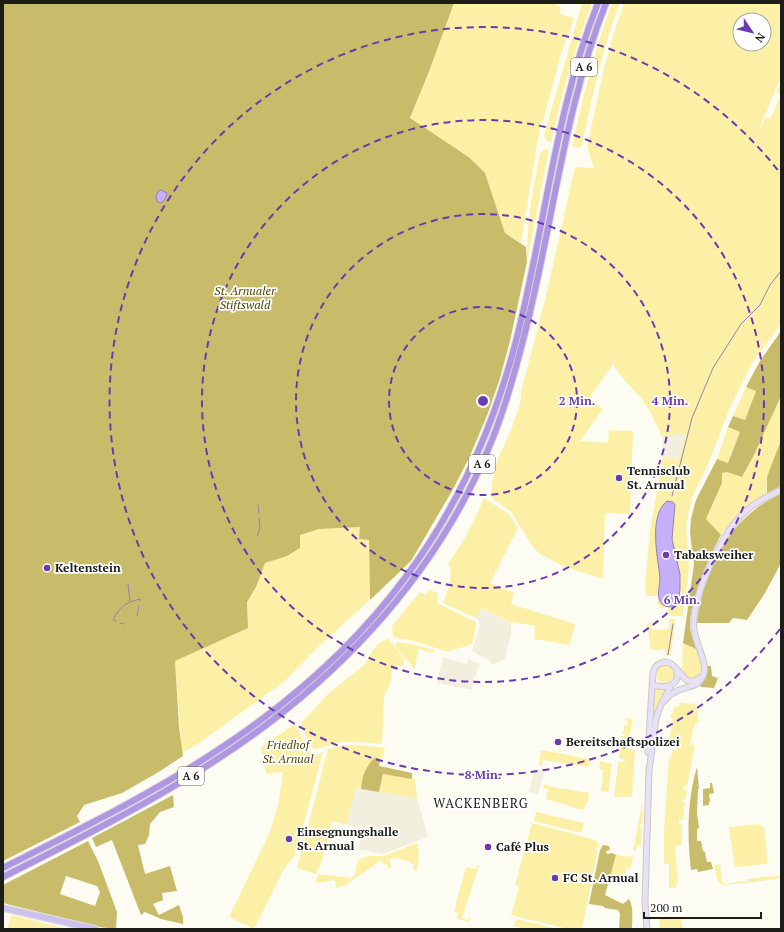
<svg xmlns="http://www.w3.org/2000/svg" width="784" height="932" font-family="'PT Serif',serif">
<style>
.built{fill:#f2efdf}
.green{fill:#fcf0a6;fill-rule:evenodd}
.forest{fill:#c8bb69;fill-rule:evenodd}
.water{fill:#c5aff8;stroke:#9283b5}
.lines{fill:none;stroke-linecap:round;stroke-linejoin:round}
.stream{stroke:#9283b5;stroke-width:1}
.secondary-casing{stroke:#cbcac2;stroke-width:7}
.primary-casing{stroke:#dbdbda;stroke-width:8}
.highway-casing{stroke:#dbdbda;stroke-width:8}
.secondary{stroke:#e7e0f6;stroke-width:5}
.primary{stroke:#cec0ee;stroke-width:5.5}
.highway{stroke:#ae96e2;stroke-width:6}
.ring{fill:none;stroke:#6b3ab1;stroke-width:2;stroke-dasharray:7 5}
.poi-dot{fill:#6b3ab1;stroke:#fff;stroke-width:1.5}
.labels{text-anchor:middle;stroke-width:3.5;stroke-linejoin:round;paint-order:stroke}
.shield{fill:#fff;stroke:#60605e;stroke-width:1}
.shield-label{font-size:11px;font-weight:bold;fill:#1c1c19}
.park-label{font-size:12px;font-style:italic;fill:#4e4400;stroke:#fff}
.poi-label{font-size:12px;font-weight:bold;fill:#1c1c19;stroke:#fff;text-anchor:start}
.neighbourhood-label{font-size:13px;letter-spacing:1px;fill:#1c1c19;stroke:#fff}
.centre{fill:#6b3ab1;stroke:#fff;stroke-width:2}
.ring-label{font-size:12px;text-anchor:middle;font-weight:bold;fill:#6b3ab1;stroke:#fff;stroke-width:3.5;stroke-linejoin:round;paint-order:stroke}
</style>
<rect width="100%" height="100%" fill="#fdfcf3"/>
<path class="built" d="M683,433l3,1 -8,26 -15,-3 -1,-20z
M480,608l31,14v12l-6,25 -12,6 -3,-4 -18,-10 8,-27 -4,-6z
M443,657l24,7 1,-5 13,5 -3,3 -2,9h-2l-2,14 -35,-7z
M535,769l9,3 -6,22 -9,-2z
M356,788l61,10 11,39 -45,17 -25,-5 5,-20 -17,-4z"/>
<path class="green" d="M454,3h102l1,3 4,1 -1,7 14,4 -13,36 -18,67h-2l-20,122 -16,-10 -20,-60 -15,-15 -60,-39 20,-50z
M582,3h10c-17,45 -31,92 -41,139l-5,-2 -2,-5z
M612,3h8c-18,46 -28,94 -38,142l-3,3 -7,-2c11,-49 23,-96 40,-143z
M624,3h157v73l-22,53 1,1 5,-12 5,1 11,-24 -4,-3 4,-9v241l-26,35 -11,20 -15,31 -21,55 -16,32 -6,29 3,43 -6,47h-14l-1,-8h-7l-3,-4v-8h-12l-1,-10 5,-56 13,-73 15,3 8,-26 -3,-1 -21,4c-6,-14 -12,-27 -21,-39 -10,-11 -21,-21 -28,-34l-24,34 14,11 -23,32 28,2 1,-13 24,1 -3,83 -25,-1 -2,66 -40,-13 -23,-12 -8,-8 -20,-33 -21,-16 1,-14 5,-22 14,-31 9,-26 2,-16 24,-92 29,-129 19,1 -7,-21 17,-79 10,-35zM740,20h24v24h-24z
M549,149l-22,113c-1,-37 6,-73 13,-109l3,-3z
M746,387l10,4 -11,29 -12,-4z
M781,396v44l-3,7 -12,41 1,5 -27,18 -19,24 -15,-15 16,-37v-10l5,-1 15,5 12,-22z
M728,427l12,5 -12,31 -11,-4z
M484,498l25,16 9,14 -28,55 24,10 -3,11 64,20 -5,21 -36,-6 1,-13 -24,-4 -30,-14 -5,10 -33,-15c4,-11 12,-28 5,-40 16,-20 26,-42 36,-65z
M360,527l9,12 1,61 -50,45 -34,35 -87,63 -17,10 -7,-92 73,-33 -1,-26 9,-15 9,-24 22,-7 13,-21 19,-6z
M430,589l8,5 -1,9 39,19v4l-4,18 -22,7h-6l-26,-9 -25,-5 -1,-11 28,-34 5,3z
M669,619h6l-4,36h-6v-6h-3v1h-11l-4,-27h4l1,7 17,-1z
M387,639h2l15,20 -1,7 -6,-1 -4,2 -3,18 -6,12 -2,47 -23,-2h-18l-25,7 -4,-1 -11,-22 2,-5 25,-27 37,-30 10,-17 6,-5z
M398,642l19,3 17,5 -1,3 -15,-4 -3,21 -19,-23 -1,-2z
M683,643l13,6c4,11 11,26 -5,31l-8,-6 -1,-4z
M656 674a9 9 0 1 1 18 0a9 9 0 1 1-18 0Z
M655,687l13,3 -12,18 -3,12h-1z
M681,702l3,1 12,1 3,19h-4l-5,21 5,2 -8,40h-3l-1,3 4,1 -2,10h-4v1l4,1 -2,18h-4v4h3v21h-7l3,39 -2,1v3h-7v-24h-4l-1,-2v-31h4v-1h-4l5,-73h2v-3l1,-1 1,-3h3l1,-4 -9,-2 5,-25 -3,-1 5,-11h3z
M626,718l7,1 -4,19h-2l-2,10 9,2 1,2 -2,25h-1l1,2 -1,18h-18l4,-35 8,-1 -1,-1 -6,-2 3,-22h3l1,-1 -4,-1 1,-3h1v-6h4l-1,-4 -2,-1z
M295,724l17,33 11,-5 -26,97 -1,1 -1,3 1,1 -12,15 -30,60 -25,-12 41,-85 8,-26 5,-34 -17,2 -5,-27z
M348,745l23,1 14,2 -3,11 -7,-1c-10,9 -13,17 -14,31l-5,-1 -10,37 -14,-4 -12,46h-2l-2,7 -19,-6 31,-119 11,-3z
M541,750l48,9v8l-46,-7 -1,6 -3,-1z
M600,761l12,3 -4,28 -7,-1 2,-14h-1l1,-7 -4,-1z
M383,774l32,5 2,19 -38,-6z
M544,784l8,3 37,6 -1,8 -2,2 -2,7 -15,-3 -1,-2 -22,-6 2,-10 -5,-1z
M642,803l1,20 -2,1 -1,3 2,1 -1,17h-3l-3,6h-2z
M536,812l48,11 -3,10 -47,-12z
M532,823l63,17 4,4 -1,4h-2l-1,1 3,1 -16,79h-14l-57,-14 8,-28 -4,-2z
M758,824l6,3 4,36 -2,1 -31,3 -6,-39 1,-1z
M417,843l2,10 -2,18 -4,-1 1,-6h-3v-2l-12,-3v-1l-9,1 1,9 -1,1 -4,-5 -2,1 -3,-5 -35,25 -10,3 -1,-8 -19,3 2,-9 34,4 3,-3 2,-12 3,-4 8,-3h16z
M616,855l13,2 3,-2h1l-2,13 -4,-1 -2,8 5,2 -1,5 -9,-2 -1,2 -9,-3z
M720,864l2,18 2,2 22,-3v2l-23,2c-7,-2 -7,-13 -9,-20z
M477,865h2l-17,53 6,2 2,-3h1l-2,5 -12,-3 1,-6 -4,-1 2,-6h-1l11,-39 10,2z
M771,876l1,1 9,-1v2l-34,5v-4z
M11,915l58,14h-62z
M659,917l22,1 2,11h-23z
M516,919l42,10h-32l-12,-3z"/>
<path class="forest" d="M3,3h451l-24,66 -20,49 60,40 15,15 20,60 21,14 1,15 -17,79 -10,37 -12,35 -19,45 -17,33 -41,70 -41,39 -1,-60 -10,-1 1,-12 -41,2 -19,6v13l-13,8 -22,7 -9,24 -9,15 1,26 -73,33 4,66 4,29 -26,17 -35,20 -38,12 -7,11 3,6 -77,39z
M781,331v65l-27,59 -12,22 -15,-5 -5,1v10l-16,36 15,16c-13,23 -32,67 -31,93 1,7 4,14 6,21l-13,-6 11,-79 -4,-31 1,-14 5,-19 21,-41 11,4 12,-31 -12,-5 5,-11 12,4 11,-29 -10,-4 14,-26z
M781,440v46l-14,7v-16z
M781,494v69l-16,30 -18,27 -14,-2 -4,5h-32c7,-54 32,-106 84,-129z
M707,666h4l1,10 6,2 -4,10 -13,-1 -1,-2 6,-8z
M376,756l-1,2 5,1 -1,7 33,7v6l-29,-5 -4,18 -18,-3c1,-14 5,-23 15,-33z
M697,767l2,22h-1l-1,25 2,14 -2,1v12h4l2,10 2,1 2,10h4l2,7 -15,3 -1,-3 -6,1c-4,-34 -4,-69 6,-103z
M710,783h2l2,10 -5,1 1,7 -1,1v3l-6,1v-17l7,-1z
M173,795l1,12 -14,5 -10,12 -1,11 -4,9 -7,1 7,29 25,-8 7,25 -15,2 1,7 -10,4 6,11 20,-10 4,12v7l-22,-5 -16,-7 -4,3 -29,-75 -16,7 -4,-9z
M88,841l10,20 19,51 -1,17 -17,-2 -96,-24v-18zM66,876l31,10 3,6 -5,14 -35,-12z
M603,845l6,1 1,4 -4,1 1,3 5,-1 4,2 -11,40 18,9 6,-5c5,9 3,20 3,30h-13l1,-15 -2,-4 -13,-2 -2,-2 -14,-2 11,-54z"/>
<path class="water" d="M161,190l6,3c0,4 -3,9 -7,10l-3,-2 -1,-4 2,-6z
M667,501l6,1 2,3 -3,34 8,35v16l-2,12 -6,5c-4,0 -9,-1 -11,-4 -5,-7 -1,-17 -1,-25 -2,-20 -12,-62 7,-77z"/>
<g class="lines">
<path class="stream" d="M672,496l20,-78 21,-50 28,-44 19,-19 10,-20 11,-14
M258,505l1,8
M257,536l3,-8 -1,-10
M128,584l2,17
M137,616l2,-10
M116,621l-3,-1c7,-14 12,-17 27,-21v2
M120,623l4,1
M668,655l5,-31"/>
<defs>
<path id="secondary" d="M652,685c10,2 19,4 25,-6v-9
M663,702c4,-4 7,-8 12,-10 9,-6 22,-3 28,-16 6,-11 -8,-33 -9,-47 -3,-32 28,-98 53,-119 10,-9 22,-14 34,-20
M648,752l5,-79c1,-5 3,-8 8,-10 12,-5 18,12 27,18h7l4,-3
M647,929l-2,-27 4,-131 7,-53 4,-11 11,-22"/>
<path id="primary" d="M3,908l92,21"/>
<path id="highway" d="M3,868c73,-37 147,-73 215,-118 153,-100 250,-228 297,-405 30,-114 39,-232 83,-342
M3,877c65,-33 132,-66 194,-105 129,-79 238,-190 295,-332 12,-30 21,-61 29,-92 31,-114 41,-234 85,-345"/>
</defs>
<use href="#secondary" class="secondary-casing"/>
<use href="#primary" class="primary-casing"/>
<use href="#highway" class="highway-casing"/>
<use href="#secondary" class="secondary"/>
<use href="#primary" class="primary"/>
<use href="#highway" class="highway"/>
</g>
<g class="ring">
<circle cx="483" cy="401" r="94"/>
<circle cx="483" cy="401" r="187"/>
<circle cx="483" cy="401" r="281"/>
<path d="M780 629A374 374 0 1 1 780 173"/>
</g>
<g class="poi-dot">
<circle cx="619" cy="478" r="4"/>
<circle cx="666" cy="555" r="4"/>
<circle cx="47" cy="568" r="4"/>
<circle cx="558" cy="742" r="4"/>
<circle cx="289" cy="839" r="4"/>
<circle cx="488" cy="847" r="4"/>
<circle cx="555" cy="878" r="4"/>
</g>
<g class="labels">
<g class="shield">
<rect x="571" y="58" width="26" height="18" rx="3"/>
<rect x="469" y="455" width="26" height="18" rx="3"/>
<rect x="178" y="767" width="26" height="18" rx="3"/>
</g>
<g class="shield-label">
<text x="584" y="71">A 6</text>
<text x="482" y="468">A 6</text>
<text x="191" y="780">A 6</text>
</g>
<g class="park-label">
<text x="245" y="295">St. Arnualer<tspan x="245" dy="14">Stiftswald</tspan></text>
<text x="288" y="749">Friedhof<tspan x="288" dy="14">St. Arnual</tspan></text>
</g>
<g class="poi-label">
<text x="627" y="475">Tennisclub<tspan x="627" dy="14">St. Arnual</tspan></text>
<text x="674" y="559">Tabaksweiher</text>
<text x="55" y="572">Keltenstein</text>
<text x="566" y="746">Bereitschaftspolizei</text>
<text x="297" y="836">Einsegnungshalle<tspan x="297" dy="14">St. Arnual</tspan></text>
<text x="496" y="851">Café Plus</text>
<text x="563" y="882">FC St. Arnual</text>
</g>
<g class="neighbourhood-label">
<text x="481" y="808">WACKENBERG</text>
</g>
</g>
<circle cx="483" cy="401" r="6" class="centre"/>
<g class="ring-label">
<text x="577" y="405">2 Min.</text>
<text x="670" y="405">4 Min.</text>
<text x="682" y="604">6 Min.</text>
<text x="483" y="779">8 Min.</text>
</g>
<rect width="784" height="932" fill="none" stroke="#1c1c19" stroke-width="8"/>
<g transform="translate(752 32) rotate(125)"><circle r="19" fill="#ffffff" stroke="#a4a4a3"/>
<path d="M0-3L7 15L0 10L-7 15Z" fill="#6b3ab1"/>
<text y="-6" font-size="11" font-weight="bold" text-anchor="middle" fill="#1c1c19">N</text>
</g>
<path d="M644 912v6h117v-6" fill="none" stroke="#1c1c19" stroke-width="2"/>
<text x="650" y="912" font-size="12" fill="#1c1c19" stroke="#ffffff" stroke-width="3" paint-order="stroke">200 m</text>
</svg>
